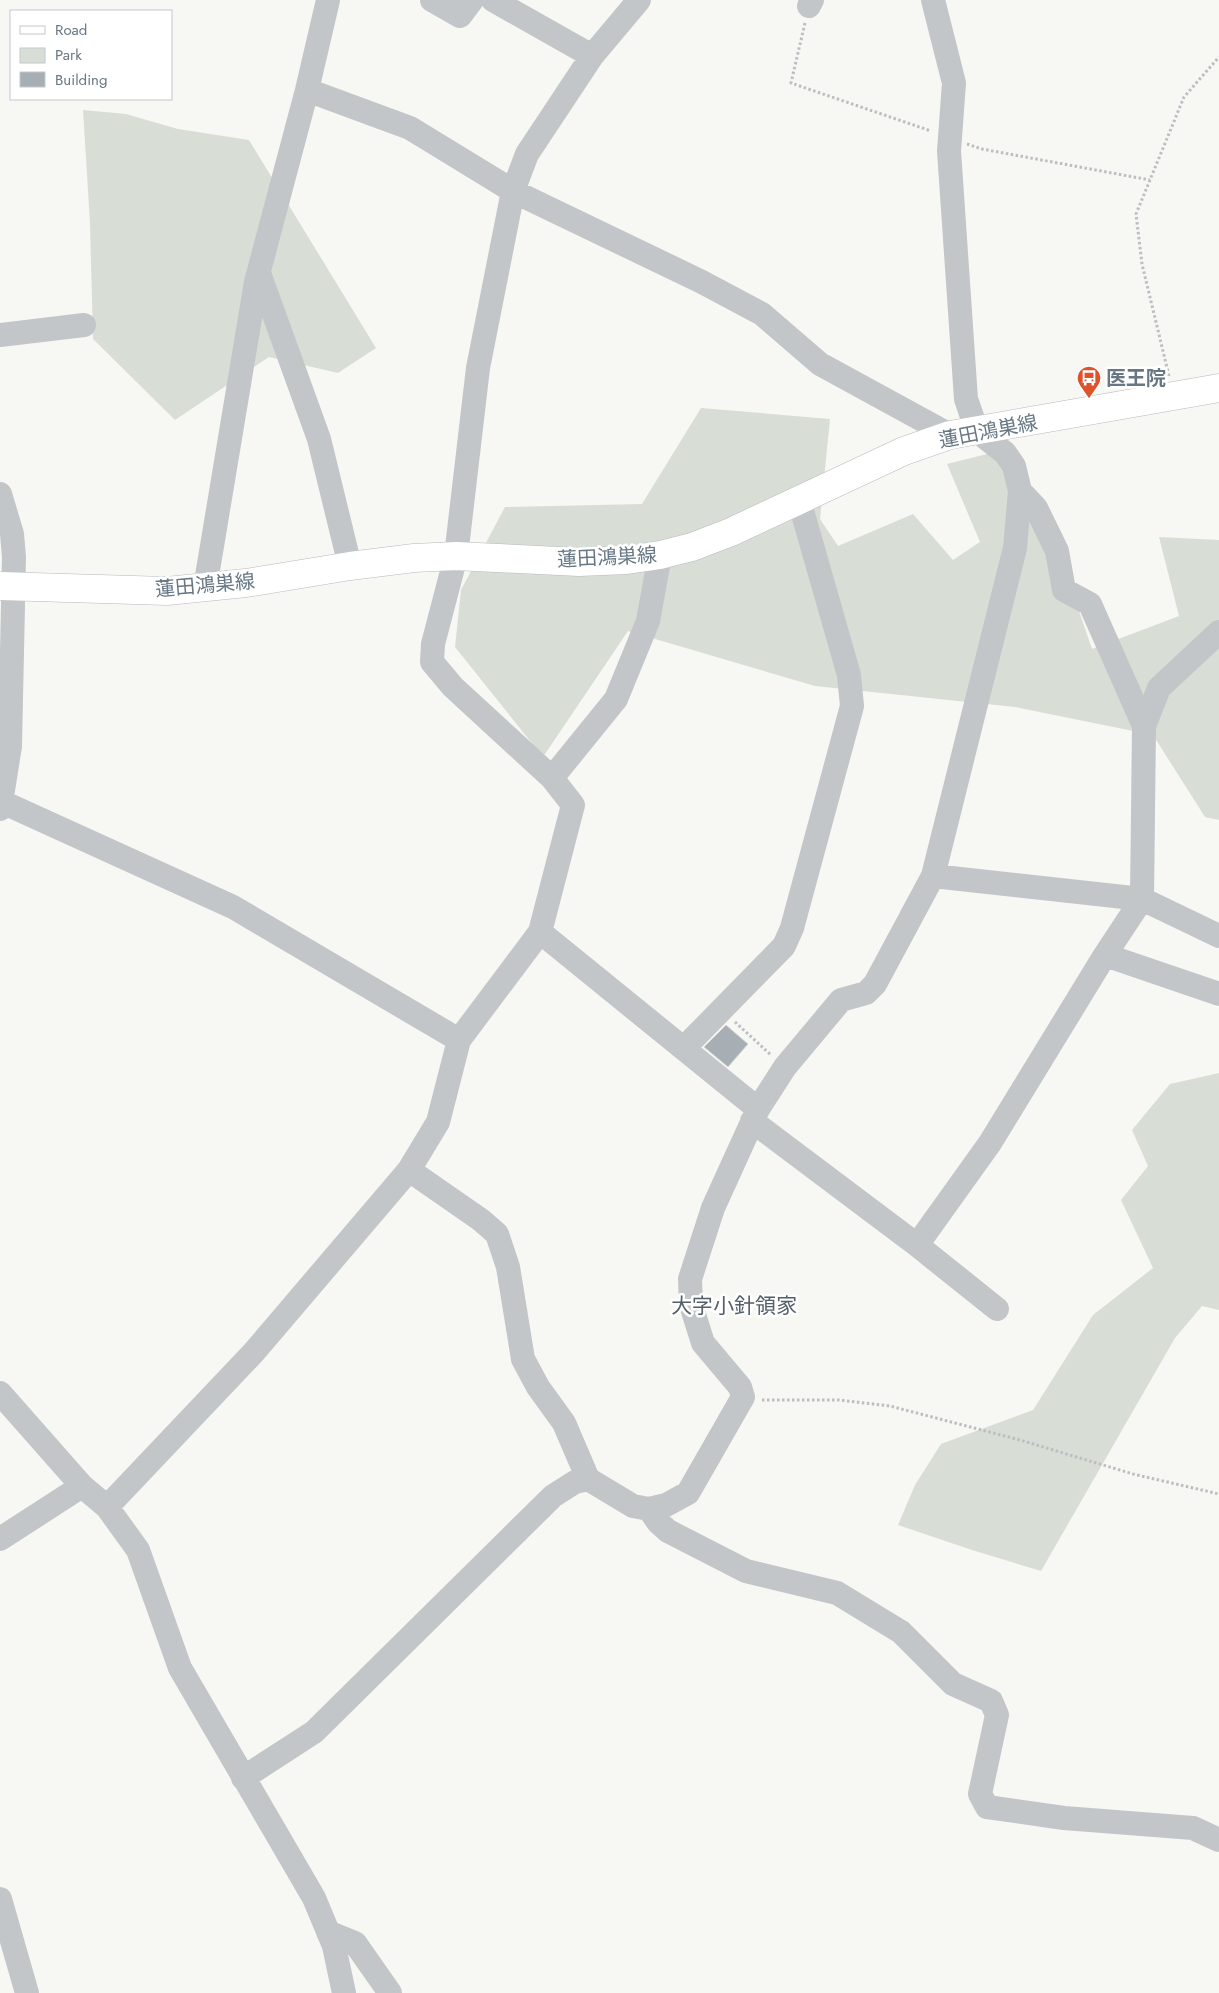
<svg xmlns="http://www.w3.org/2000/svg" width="1219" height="1993" font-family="Jost,'Noto Sans JP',sans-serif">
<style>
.green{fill:#d8ded5}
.building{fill:#a7afb5;stroke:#d8d8d6}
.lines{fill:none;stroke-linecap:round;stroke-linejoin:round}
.major-casing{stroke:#b5babd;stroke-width:29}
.path{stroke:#bcbec0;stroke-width:3;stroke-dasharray:2.5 2.5;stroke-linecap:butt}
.minor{stroke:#c2c6c9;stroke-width:24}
.major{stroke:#fff;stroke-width:28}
.labels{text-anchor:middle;stroke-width:5;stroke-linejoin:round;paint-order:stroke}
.poi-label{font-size:20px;font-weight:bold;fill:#677784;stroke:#fff;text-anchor:start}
.street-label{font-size:20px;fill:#677784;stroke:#fff}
.neighbourhood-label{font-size:21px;fill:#546069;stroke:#fff}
</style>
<rect width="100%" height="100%" fill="#f7f7f4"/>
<path class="green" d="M83,110l43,4 52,15 71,11 127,208 -38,25 -69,-16 -94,63 -82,-81 -3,-116z
M701,408l129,11 -10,100 18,27 75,-32 40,46 27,-18 -33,-78 44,-11 50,47 51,149 87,-33 -20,-79 60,3v280l-14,-3 -52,-82 -138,-28 -200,-21 -187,-55 -85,126 -88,-110 6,-57 44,-83 137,-3z
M1219,1073v237l-17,-4 -27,32 -134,233 -69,-21 -74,-25 17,-40 26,-41 92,-34 60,-95 60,-47 -32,-68 27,-34 -16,-36 38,-46z"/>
<path class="building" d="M726,1025l22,19 -20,23 -24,-20z"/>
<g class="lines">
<defs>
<path id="major" d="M0,586l167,5 79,-8 104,-17 64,-8 42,-2 123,6 48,-2 33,-5 32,-8 39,-15 173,-81 46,-16 269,-47"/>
</defs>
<use href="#major" class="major-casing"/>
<path class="path" d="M805,23l-14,60 140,48
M967,144l15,5 168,31
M1169,376l-27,-112 -6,-50 48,-117 35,-40
M735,1022l36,33
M762,1400h77l51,6 130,34 113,34 86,20"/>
<path class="minor" d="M328,0l-21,90 103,38 103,63 189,91 60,32 58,50 130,71
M432,0l28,16 12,-16
M493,0l99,56
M639,0l-47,56 -65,98 -14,37 -35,177 -22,188 -23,88 -1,18 21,25 99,91 64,-79 32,-78 12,-66
M809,6l3,-6
M259,273l60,166 31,127
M0,335l84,-10
M1020,491l16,17 21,43 7,39 26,14 54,122
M0,494l12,40 2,23 -4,189 -10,63
M205,588l51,-306 51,-192
M2,802l231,105 226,133
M933,876l209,23 77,37
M540,932l218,177
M1105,955l37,-56 2,-173 15,-38 60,-56
M684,1048l100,-102 8,-18 60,-222 -3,-31 -50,-175
M752,1121l165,124 80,64
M409,1170l72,50 16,14 11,33 15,92 15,28 26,36 24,56 45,27 16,3 17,-4 22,-12 55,-96 -3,-10 -37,-44 -12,-38 -1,-26 23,-71 45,-99 27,-42 56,-67 25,-7 9,-9 58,-108 82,-328 5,-57 -6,-25 -9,-13 -28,-22 -11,-32 -17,-248 5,-68 -21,-83
M917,1245l73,-102 115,-188 114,39
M0,1393l82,93 25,21 31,43 42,118 134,230 20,48 10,47
M107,1507l147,-155 155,-182 29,-48 21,-82 81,-108 33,-127 -21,-27
M649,1509l9,13 10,9 78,40 91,22 64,39 52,52 38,17 6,14 -17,79 7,13 77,11 129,10 26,12
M0,1539l82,-53
M243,1778l71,-46 239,-236 22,-14 13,-3
M0,1899l27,94
M328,1932l27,11 35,50"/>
<use href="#major" class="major"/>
</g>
<defs>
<symbol id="bus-pin" viewBox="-11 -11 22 30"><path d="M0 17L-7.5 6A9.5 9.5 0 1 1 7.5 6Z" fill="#df532c" stroke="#fff"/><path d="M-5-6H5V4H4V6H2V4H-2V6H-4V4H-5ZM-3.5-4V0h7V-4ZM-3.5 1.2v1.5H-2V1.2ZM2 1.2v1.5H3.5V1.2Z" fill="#fff"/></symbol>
</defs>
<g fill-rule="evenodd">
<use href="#bus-pin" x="1075" y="364" width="28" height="38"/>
</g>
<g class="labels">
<g class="poi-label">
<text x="1106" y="385">医王院</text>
</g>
<g class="street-label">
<text transform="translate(988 431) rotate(-11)" y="7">蓮田鴻巣線</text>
<text transform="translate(607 557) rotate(-3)" y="7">蓮田鴻巣線</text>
<text transform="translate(205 585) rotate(-5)" y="7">蓮田鴻巣線</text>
</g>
<g class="neighbourhood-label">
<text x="734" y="1313">大字小針領家</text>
</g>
</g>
<rect x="10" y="10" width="162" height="90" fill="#ffffff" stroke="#c2c9ce"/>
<rect x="20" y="26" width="25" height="8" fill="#ffffff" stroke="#c2c9ce"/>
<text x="55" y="35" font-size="15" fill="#677784">Road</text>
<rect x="20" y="48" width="25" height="15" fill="#d8ded5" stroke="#c2c9ce"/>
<text x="55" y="60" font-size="15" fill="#677784">Park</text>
<rect x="20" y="72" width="25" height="15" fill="#a7afb5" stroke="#c2c9ce"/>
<text x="55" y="85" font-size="15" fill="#677784">Building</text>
</svg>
